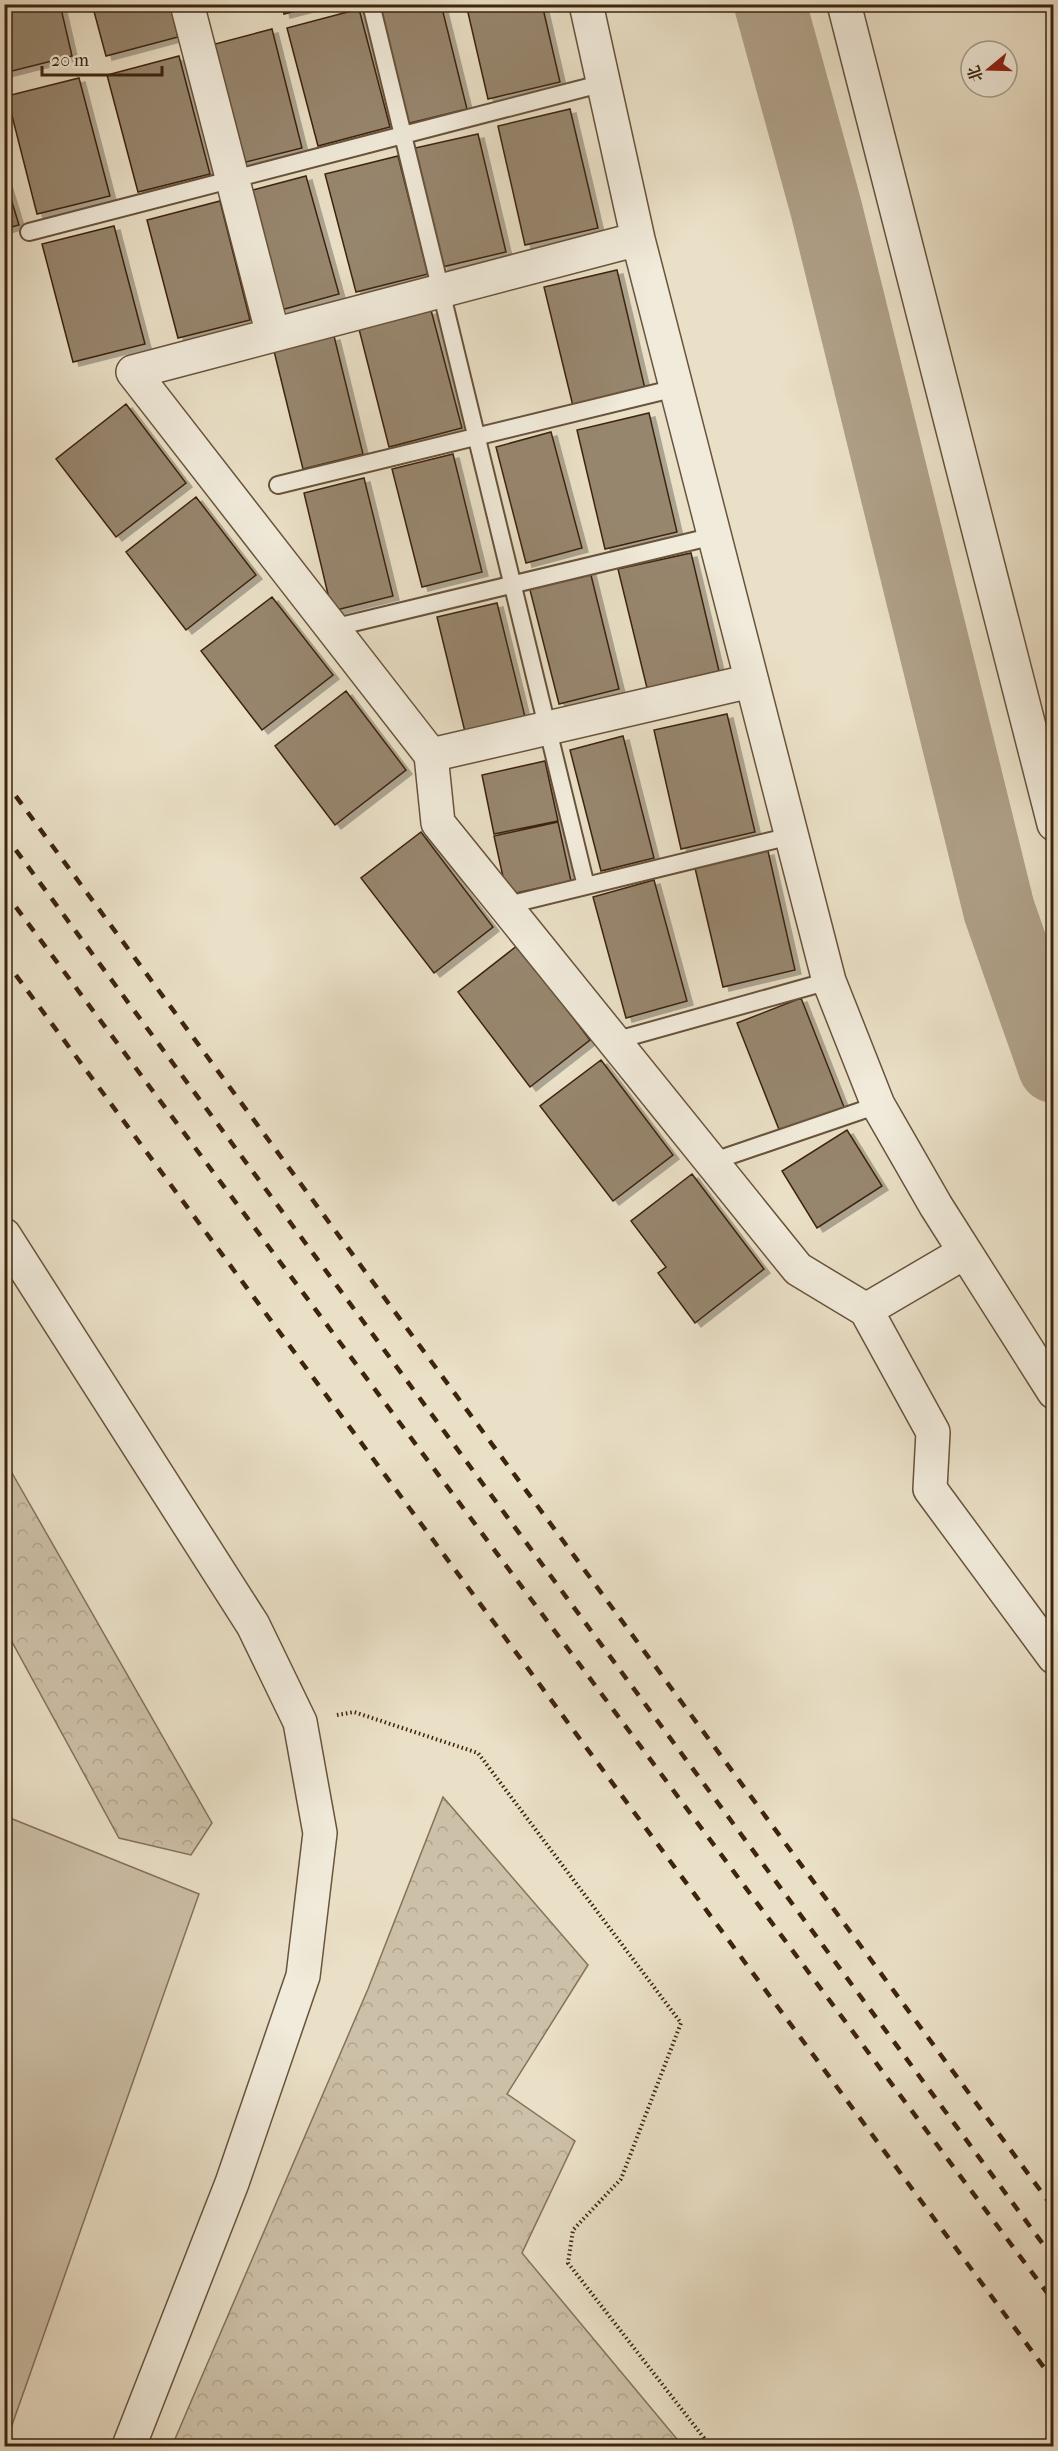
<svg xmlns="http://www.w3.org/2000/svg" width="1058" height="2451" font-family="'IM FELL French Canon','Noto Serif SC',serif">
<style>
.grass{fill:#cdc0a8;stroke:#85725b;stroke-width:1.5}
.forest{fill:url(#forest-crowns);stroke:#85725b;stroke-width:1.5}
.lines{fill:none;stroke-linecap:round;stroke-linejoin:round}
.river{stroke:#afa088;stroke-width:72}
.building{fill:#97866e;stroke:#3d240e;stroke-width:1.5;filter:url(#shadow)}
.service-casing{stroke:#68533c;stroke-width:20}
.minor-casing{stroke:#68533c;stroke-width:36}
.path{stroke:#3d240e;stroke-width:4;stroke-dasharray:1.5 3;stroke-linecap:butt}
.service{stroke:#f1ebdb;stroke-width:16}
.minor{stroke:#f1ebdb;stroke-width:33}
.rail{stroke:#3d240e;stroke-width:4.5;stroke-dasharray:10 10;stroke-linecap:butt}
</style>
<defs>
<pattern id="forest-crowns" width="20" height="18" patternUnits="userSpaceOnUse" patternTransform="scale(1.5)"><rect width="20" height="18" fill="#cdc0a8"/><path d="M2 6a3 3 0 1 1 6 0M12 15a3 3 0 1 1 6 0" fill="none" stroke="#b1a58f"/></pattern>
<filter id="shadow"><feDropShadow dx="6" dy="4" stdDeviation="0" flood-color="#0004"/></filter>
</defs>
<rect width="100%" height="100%" fill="#eae0c7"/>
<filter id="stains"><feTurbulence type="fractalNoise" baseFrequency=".00333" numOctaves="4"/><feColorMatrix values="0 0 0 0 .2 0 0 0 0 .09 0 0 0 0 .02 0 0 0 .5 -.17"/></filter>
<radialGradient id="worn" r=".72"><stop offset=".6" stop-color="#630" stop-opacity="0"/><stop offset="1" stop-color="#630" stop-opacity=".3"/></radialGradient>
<path class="grass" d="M5,1816l194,78 -194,551z"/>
<path class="forest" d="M4,1459l208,364 -21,32 -72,-17 -114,-209z
M443,1797l145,168 -81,129 68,47 -53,112 159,191 -2,2h-507l196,-457z"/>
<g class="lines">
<path class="river" d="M770,4l56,204 173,702 55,157"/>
</g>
<path class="building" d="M4,4h56l12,52 -68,17z
M92,4h78l8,33 -72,19z
M282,4h41l-39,10z
M384,4h57l26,105 -61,15 -29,-118z
M466,4h76l18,78 -72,17z
M359,9l31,118 -72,19 -31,-118z
M272,29l30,119 -72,18 -30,-118z
M179,56l31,118 -72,18 -31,-117z
M79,78l31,118 -73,18 -30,-118z
M570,109l28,119 -73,17 -27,-119z
M478,134l28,118 -64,15 -27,-119z
M398,156l30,118 -72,18 -31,-118z
M4,176l15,49 -15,4z
M306,176l33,118 -58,16 -32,-119z
M220,201l30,119 -72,18 -31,-118z
M114,226l31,118 -72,18 -31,-118z
M617,270l28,119 -72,17 -29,-119z
M431,310l31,118 -73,19 -30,-118z
M334,336l29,118 -60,15 -29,-118z
M126,404l60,79 -70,54 -60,-78z
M649,413l28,119 -72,17 -28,-119z
M551,432l31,116 -56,15 -30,-116z
M453,454l29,118 -60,15 -30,-118z
M364,478l29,118 -61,15 -28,-118z
M196,497l60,78 -70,55 -60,-78z
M691,553l28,118 -72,17 -29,-119z
M590,571l29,118 -60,15 -30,-118z
M272,597l61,78 -71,55 -61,-79z
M497,603l29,118 -60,15 -29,-119z
M346,691l60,79 -71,55 -60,-79z
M727,714l28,118 -74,17 -27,-119z
M623,736l31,122 -53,13 -31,-121z
M545,761l13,60 -64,13 -12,-59z
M558,822l13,59 -64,14 -13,-59z
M421,832l72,95 -59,46 -73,-95z
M768,851l27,119 -72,17 -28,-119z
M654,880l33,121 -61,17 -33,-121z
M518,945l72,95 -60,47 -72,-95z
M801,998l43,109 -64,25 -43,-109z
M601,1060l72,95 -60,46 -73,-95z
M847,1130l35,56 -65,42 -35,-57z
M692,1174l72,95 -69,54 -37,-50 8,-6 -35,-46z"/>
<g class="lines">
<defs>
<path id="service" d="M371,4l215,882
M29,232l575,-149
M278,485l398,-97
M332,628l382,-92
M504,906l287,-70
M614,1041l215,-60
M711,1162l167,-57"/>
<path id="minor" d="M187,4l86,331
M586,4l52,235 191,742 49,124 58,101 118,186
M844,4l210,820
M638,239l-505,133 298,383 7,68 360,446 68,41 99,-58
M431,755l320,-74
M4,1235l249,390 47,97 20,111 -17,143 -71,207 -103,263
M866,1310l67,122 -3,57 124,168"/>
</defs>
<use href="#service" class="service-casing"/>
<use href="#minor" class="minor-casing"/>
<path class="path" d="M337,1715l17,-3 124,41 203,270 -60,156 -48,51 -5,33 136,175 3,8"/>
<use href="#service" class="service"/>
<use href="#minor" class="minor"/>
<path class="rail" d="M4,780l1050,1429
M4,834l1050,1425
M4,891l1050,1411
M4,959l1050,1422"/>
</g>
<rect width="1058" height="2451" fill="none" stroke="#eae0c7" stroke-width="24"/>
<rect x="6" y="6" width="1046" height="2439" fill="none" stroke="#3d240e" stroke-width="3"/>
<rect x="12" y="12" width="1034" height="2427" fill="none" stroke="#3d240e" stroke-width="1.5"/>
<g transform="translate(989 69) rotate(251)"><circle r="28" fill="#f1ebdb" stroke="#a99b89" stroke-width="1.5"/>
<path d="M0-4.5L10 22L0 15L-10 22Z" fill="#8f2418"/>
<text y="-9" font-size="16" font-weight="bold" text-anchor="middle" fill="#3d240e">北</text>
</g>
<path d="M42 66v9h120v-9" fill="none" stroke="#3d240e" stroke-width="3"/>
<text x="51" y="66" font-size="18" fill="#3d240e" stroke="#f1ebdb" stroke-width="4.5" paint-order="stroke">20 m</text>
<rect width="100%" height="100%" filter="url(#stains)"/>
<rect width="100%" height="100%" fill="url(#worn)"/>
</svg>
